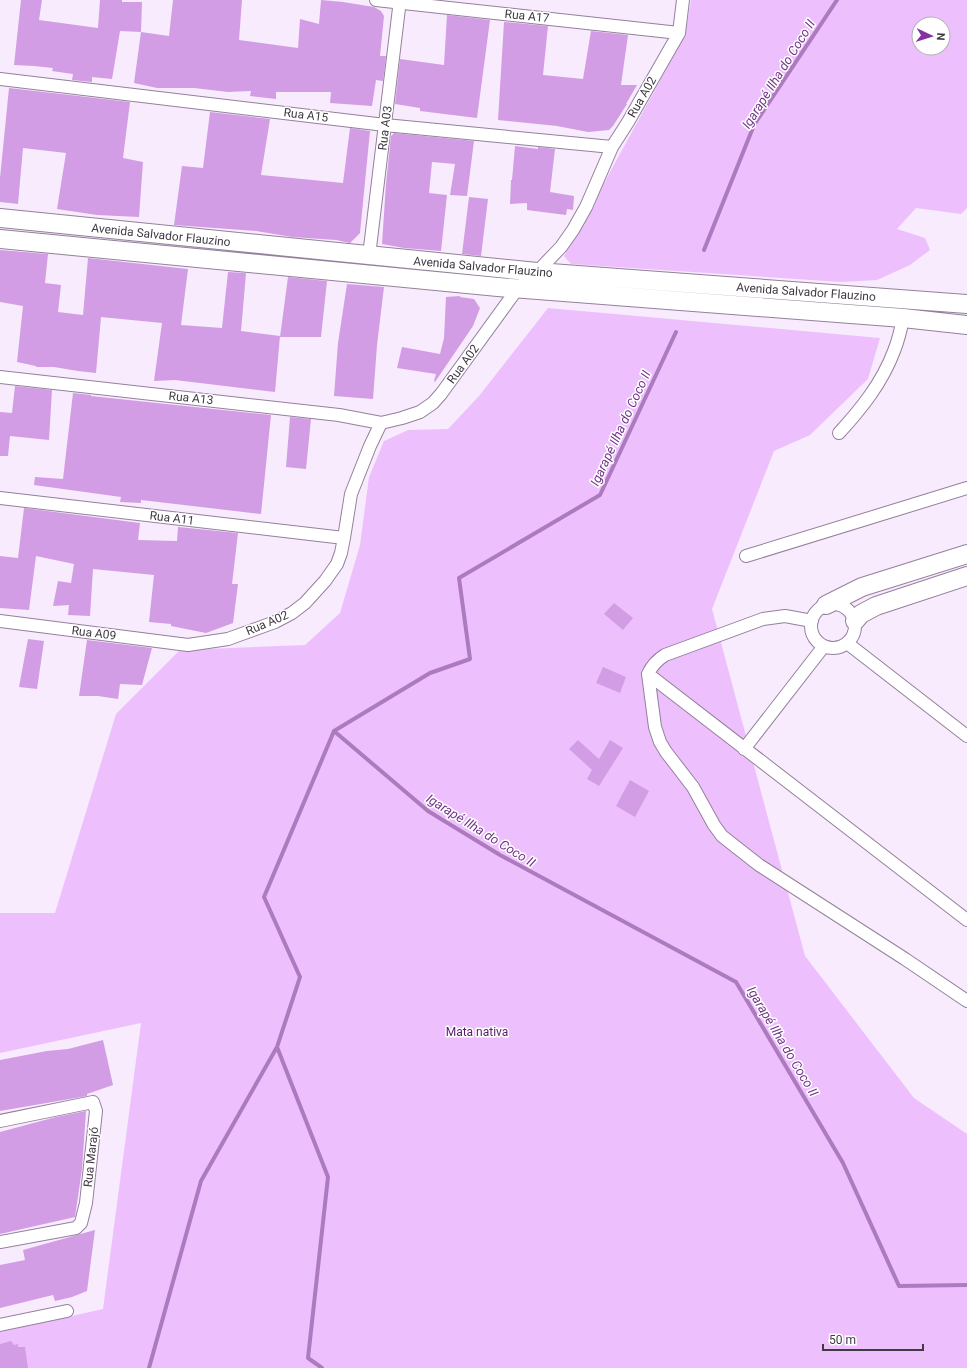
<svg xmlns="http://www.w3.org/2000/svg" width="967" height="1368" font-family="Roboto,sans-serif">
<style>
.green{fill:#edc0fd;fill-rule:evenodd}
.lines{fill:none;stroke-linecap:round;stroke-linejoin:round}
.stream{stroke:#ad7abf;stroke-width:4}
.building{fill:#d29de4}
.street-casing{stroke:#94809b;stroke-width:14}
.secondary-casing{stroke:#94809b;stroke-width:20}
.street{stroke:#fff;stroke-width:12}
.secondary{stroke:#fff;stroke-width:18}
.labels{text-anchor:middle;stroke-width:3;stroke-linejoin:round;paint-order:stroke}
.street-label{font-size:12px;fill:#413944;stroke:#fff}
.park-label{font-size:12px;fill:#59196d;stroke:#fff}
.water-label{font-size:13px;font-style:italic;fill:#733588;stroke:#fff}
</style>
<rect width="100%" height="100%" fill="#f8ebfd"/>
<path class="green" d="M691,0h276v208l-6,6 -45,-6 -19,21 28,9 5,12 -20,15 -33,15 -36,2 -270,-18 -7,-8 121,-221zM919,24h24v24h-24z
M548,308l332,30 -12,41 -58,56 -36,16 -62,158 93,347 109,142 53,36v234h-967v-36l103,-23 38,-286 -141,30v-140h55l61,-199 64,-64 125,-5 35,-32 20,-68 9,-68 15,-36 24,-11 40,-1 31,-33z"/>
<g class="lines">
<path class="stream" d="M704,250l50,-125 83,-125
M676,332l-76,163 -141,83 11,81 -40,14 -96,58 94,80 72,44 236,127 107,181 56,123 68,-1
M277,1047l51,130 -20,181 14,10
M149,1368l52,-187 76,-134 23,-70 -36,-80 70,-166"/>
</g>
<path class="building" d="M21,0h21l-3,20 59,8 2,-28h22v2h20l-1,30 -21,-1 -8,48 -20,-2v5l-20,-2 1,-6 -21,-3 1,-3 -19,-2 -20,-1z
M173,0h69l-3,40 59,8 2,-29 19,5 2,-24 22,2 31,5 7,4 3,5 -4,40h6l-3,25 -7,-1 -4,26 -42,-3 1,-11h-55v7l-26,-3 1,-5 -23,1 -34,-4h-37l-23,-5 7,-51 28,4z
M447,15l43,5 -13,98 -57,-7v-3l-25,-4 5,-45 44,6z
M504,22l44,4 -5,49 40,4 8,-48 37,4 -7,50h16l-11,19h1l-14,22 -4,4 -21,2 -31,-6 -59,-6z
M9,88l121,14 -7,56 20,4 -4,55 -42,-2 -40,-6 9,-56 -43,-5 -5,56 -18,-2v-24z
M210,112l60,7 -9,56 82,8 7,-55 20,3 -10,102 -10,10 -14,-3 -44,-3 -36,-6 -82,-6 8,-59 21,2z
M394,133l80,8 -7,55 -17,-1 5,-31 -23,-2 -3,31 18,2 -6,56 -37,-3 -22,-4 4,-60 5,-48z
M515,146l23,3v-2l17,2 -5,43 24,4 -1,14 -6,-1 -1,6 -39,-5v-7l-17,1 1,-24h1z
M469,197l19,2 -7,57 -19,-2z
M0,250l48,4 -3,29 16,2 -3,27 25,3 5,-57 100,11 -7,56 41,3 6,-56 18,1 -5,58 39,5 -5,56 -100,-12 -21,1 8,-58 -61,-6 -5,56 -18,-2 -24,-4h-18v-1l-19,-4 6,-56 -23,-4z
M288,277l39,4 -6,56h-41z
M347,284l37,3 -7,58 -4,54 -39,-3 4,-53z
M460,296v1l14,2 6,9 -7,18 -38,56 -1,-1 2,-7 -39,-6 5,-21 38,7 4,-16 2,-41z
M15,386l37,4 -3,50 -39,-4 -2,20h-8v-44l12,1z
M73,393l18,2v1l180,19 -10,99 -120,-14v3l-21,-1 1,-5 -87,-12 1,-8 28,2z
M290,417l21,2 -5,50 -20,-2z
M24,508l116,15 -2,17 39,1 1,-14 60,6 -6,51h6l-5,39 -27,10 -35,-7v-2l-22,-2 5,-47 -61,-6 -3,47 -22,-1 1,-10 -16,1 5,-25 13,2 3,-19 -38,-8 -7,54 -29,-2v-52l18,2z
M614,603l19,15 -10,12 -19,-16z
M28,639l16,2 -7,48 -18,-2z
M87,640l65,8 -10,37 -22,-1 -2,15 -20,-3h-19z
M603,667l23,10 -6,16 -24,-10z
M578,740l21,19 11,-19 13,8 -24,38 -12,-7 5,-9 -23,-21z
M630,780l19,11 -14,26 -19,-11z
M103,1040l10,45 -26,9v2l-87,15v-51l47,-9 21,-2z
M86,1111l-4,58 -7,48 -75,17v-102l56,-15z
M95,1230l-8,61 -15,6 -17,4 -2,-6 -53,13v-43l25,-5 -2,-10z
M11,1341l3,4 4,-1v3h7l3,21h-28v-24z"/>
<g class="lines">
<defs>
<path id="street" d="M376,0l303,33
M0,79l385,46 227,22
M369,256l31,-256
M0,377l339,38 42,8 21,-5 18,-6 13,-9 8,-9 77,-106 19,-16 24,-25 12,-17 13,-23 26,-60 16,-25 51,-89 4,-33
M839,433c22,-24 43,-50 55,-82 4,-10 7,-22 9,-33
M0,498l344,40
M746,556l221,-68
M811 626a22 22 0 1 1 44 0a22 22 0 1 1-44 0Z
M0,621l188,24 40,-6 47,-17 17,-9 13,-10 20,-22 12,-17 4,-11 3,-15 7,-44 19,-48 11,-23
M812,621l-27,-5 -22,3 -98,36c-8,5 -13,10 -17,19l319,246
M847,643l120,93
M648,674l7,53 5,15 6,10 27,35 21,38 8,11 37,29 146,94 62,42
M744,749l80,-103
M0,1121l93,-19 3,9 -10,92 -5,20 -5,5 -76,14
M0,1325l67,-14"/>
<path id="secondary" d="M0,218l537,54 430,32
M0,239l498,48 405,31 64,7
M826,605l36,-18 105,-33
M855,621l6,-7 15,-8 91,-30"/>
</defs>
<use href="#street" class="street-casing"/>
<use href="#secondary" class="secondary-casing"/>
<use href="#street" class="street"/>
<use href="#secondary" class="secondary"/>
</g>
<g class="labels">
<g class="street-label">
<text transform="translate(527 16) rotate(6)" y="4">Rua A17</text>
<text transform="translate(642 97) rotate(-60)" y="4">Rua A02</text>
<text transform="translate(306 115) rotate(7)" y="4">Rua A15</text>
<text transform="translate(385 128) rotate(-83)" y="4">Rua A03</text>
<text transform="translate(161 235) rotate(6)" y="4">Avenida Salvador Flauzino</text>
<text transform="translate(483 267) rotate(5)" y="4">Avenida Salvador Flauzino</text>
<text transform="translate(806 292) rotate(4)" y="4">Avenida Salvador Flauzino</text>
<text transform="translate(463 364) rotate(-54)" y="4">Rua A02</text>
<text transform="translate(191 398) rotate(6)" y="4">Rua A13</text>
<text transform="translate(172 518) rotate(7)" y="4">Rua A11</text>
<text transform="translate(267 623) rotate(-23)" y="4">Rua A02</text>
<text transform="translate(94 633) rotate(7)" y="4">Rua A09</text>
<text transform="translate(91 1157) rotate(-84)" y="4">Rua Marajó</text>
</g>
<g class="park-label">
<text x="477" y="1036">Mata nativa</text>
</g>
<g class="water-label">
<text transform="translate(778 74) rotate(-58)" y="5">Igarapé Ilha do Coco II</text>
<text transform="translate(620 428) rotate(-65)" y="5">Igarapé Ilha do Coco II</text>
<text transform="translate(481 830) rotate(32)" y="5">Igarapé Ilha do Coco II</text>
<text transform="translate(783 1041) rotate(59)" y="5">Igarapé Ilha do Coco II</text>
</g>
</g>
<g transform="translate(931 36) rotate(94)"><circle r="19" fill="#ffffff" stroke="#b3b0b4"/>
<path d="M0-3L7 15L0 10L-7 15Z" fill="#8531a0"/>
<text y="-6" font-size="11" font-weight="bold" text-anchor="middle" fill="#413944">N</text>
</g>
<path d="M823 1344v6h100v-6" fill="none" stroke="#413944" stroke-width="2"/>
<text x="829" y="1344" font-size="12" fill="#413944" stroke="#ffffff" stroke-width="3" paint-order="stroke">50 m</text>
</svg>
